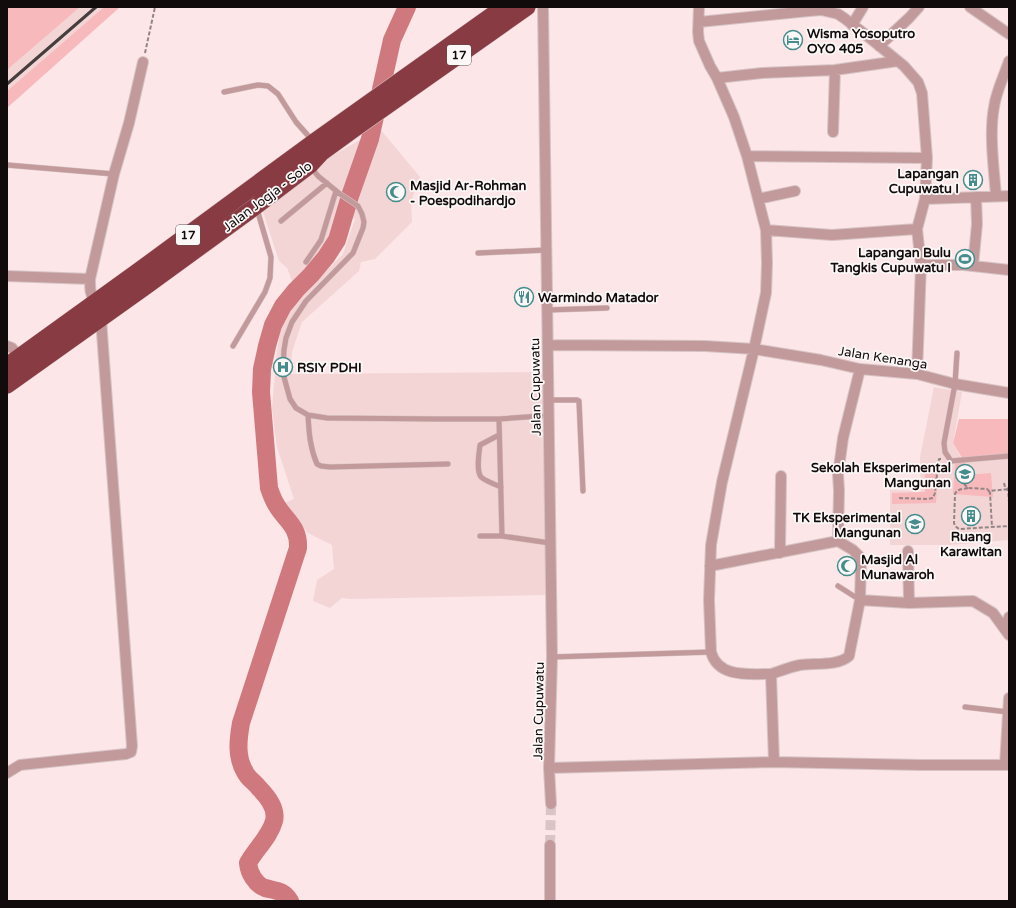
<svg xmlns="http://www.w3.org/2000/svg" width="1016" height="908" font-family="'Varela Round',sans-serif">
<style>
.built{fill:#f3d5d6}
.green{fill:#f7b9bc}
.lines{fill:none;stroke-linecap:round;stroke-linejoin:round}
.river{stroke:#cf797f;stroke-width:18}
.street-tunnel{stroke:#d9c5c6;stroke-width:10;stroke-dasharray:10 5;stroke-linecap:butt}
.lane-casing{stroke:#d6c3c4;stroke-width:6}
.street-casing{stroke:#d6c3c4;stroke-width:12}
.highway-casing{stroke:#d6c3c4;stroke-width:18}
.path{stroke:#948585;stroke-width:2;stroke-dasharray:4 2;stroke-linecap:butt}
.lane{stroke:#c29a9c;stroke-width:5}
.street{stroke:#c29a9c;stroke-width:10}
.highway{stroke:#883b43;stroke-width:17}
.rail{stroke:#463d3d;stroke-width:3}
.labels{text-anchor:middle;stroke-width:3.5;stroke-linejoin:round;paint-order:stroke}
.shield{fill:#fdf8f8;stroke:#585252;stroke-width:1}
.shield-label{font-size:12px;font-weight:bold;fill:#110b0b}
.poi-label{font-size:13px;font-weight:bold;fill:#110b0b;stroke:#fdf8f8;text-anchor:start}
.street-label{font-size:13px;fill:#110b0b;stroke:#fdf8f8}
</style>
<rect width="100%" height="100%" fill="#fce6e7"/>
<path class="built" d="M80,7h24l-97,84v-21z
M380,129l40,48 -9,25 1,20 -37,37 -14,3 -2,9 -57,51 -10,30 -1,22 254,-2 5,171 -5,52 -194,4 -9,-1 -12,10 -17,-7 4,-21 17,-11 -2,-24 -24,-12 -26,-29 12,-5 -17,-52 -5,-39 4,-47 4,-31 17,-29 46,-47 12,-35 -12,-6 -11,31 -26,33 -12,9 -7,-18 -8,-7 -18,-55 49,-38z
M934,387l28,5 -9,51 8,15 48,-4v86l-59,5h-60v-55l31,1 -1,-34z"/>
<path class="green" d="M7,7h73l-73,63z
M104,7h16l-113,101v-17z
M959,419h50v35l-47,4 -9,-15z
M964,462l2,13 25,-2 2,24 -40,-3 2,-31z
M925,471h13l-2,32 -44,1v-11l33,-1z"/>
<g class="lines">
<path class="river" d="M290,901c-7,-11 -14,-10 -25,-13 -10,-4 -16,-15 -17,-25 8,-14 22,-27 26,-42 3,-12 -7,-25 -15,-33 -4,-6 -11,-9 -14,-16 -9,-15 -7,-32 -4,-49l57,-175c1,-21 -11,-26 -21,-42 -4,-6 -6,-12 -8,-18l-8,-96 1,-23 5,-23 6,-21 10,-19 13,-16 15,-15 15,-18 11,-17 13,-44 20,-57 22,-99 15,-33"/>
<path class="street-tunnel" d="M550,845l1,-41"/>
<defs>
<path id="lane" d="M224,92l34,-7 10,1 10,8 18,28 16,18
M7,165l107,9
M311,167l7,9 22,18 18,12 4,8 2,8 -1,6 -10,25 -47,48 -14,21 -6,16 -2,12 -1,18 1,9 6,22 6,9 12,7 19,3 112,1h60l42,-3
M281,221l46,-38
M478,253l68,-3
M306,262l15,-22 15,-49
M547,310l60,-2
M233,346l32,-54 5,-14 1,-21 -14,-48
M957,353l-2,31 -11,59 1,9 6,9 58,-5
M549,400h28l2,1 4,90
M308,415c1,18 2,33 9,49l4,2 9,1 118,-3
M499,419l3,117
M499,435l-19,10c-1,8 -4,26 1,32 3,3 15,8 20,10
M480,536h22l48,7
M838,586l22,14
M552,657l159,-5
M965,707l43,5"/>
<path id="street" d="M543,7l9,650 -3,111 2,36
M699,7l-1,25 1,9 11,25 7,12 17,39 13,39 19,74 1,33 -1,30 -12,56 -32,133 -11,63 -2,55 2,52c7,26 38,22 60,22l3,88
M970,7l39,27
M699,22l110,-11 12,-1 17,4 6,4 22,17 38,31 14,16 4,11 5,65 -2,41 -8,30 4,36 -4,109
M852,25l11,-18
M879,46l30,-28 10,-11
M717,78l45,-5 73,-3 63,-9
M833,132l2,-62
M747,156l180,2
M996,196c-2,-27 -7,-62 -2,-89 2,-15 10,-31 15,-46
M758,199l37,-8
M925,199l84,-3
M766,230l66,5 85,-6
M921,265h43l45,5
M973,266l4,-42 -1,-27
M7,276l83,3
M95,303c-5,-8 -5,-15 -5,-24l24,-105 15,-51 14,-61
M548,345l157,1 49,3 67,11 39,9 57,5 38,10 54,9
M7,346l5,2 7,9
M908,551l1,52
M780,553l1,-77
M710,566l128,-25
M860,600l49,3 64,-2 20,12 16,22
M1005,629l4,-12
M771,674c9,-3 19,-7 29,-9 14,-2 39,1 49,-9l11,-56 1,-36 -2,-8 -6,-6 -15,-9 1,-51 -1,-15 5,-37 17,-69
M1005,765l4,-67
M549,768l225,-6 146,3h89
M7,773l13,-8 106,-11 5,-2 1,-6 -31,-427
M550,901v-56"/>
<path id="highway" d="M7,366l129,-93 178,-131 190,-135
M7,385l139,-99 110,-80 54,-41 11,-12 33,-24 173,-122"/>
</defs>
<use href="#lane" class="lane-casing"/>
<use href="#street" class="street-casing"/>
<use href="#highway" class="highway-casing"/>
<path class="path" d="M145,53l10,-46
M960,467c0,11 0,13 8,21l19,1 2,2 20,-2
M1004,483l1,4 3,2 1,13
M968,488c-5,1 -11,1 -13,6l-1,29 1,3 4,3 50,-3
M989,491l1,2 2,34
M899,498l28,1 6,-1 2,-5 3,-29 1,-5h2"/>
<use href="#lane" class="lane"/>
<use href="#street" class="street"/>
<use href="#highway" class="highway"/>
<path class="rail" d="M7,84l89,-77"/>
</g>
<defs>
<symbol id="hotel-ring" viewBox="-11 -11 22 22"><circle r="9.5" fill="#fdf8f8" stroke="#458d8d" stroke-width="1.5"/><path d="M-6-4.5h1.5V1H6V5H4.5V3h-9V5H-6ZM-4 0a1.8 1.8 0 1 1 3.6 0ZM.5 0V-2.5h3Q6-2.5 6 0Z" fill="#458d8d"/></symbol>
<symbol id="building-ring" viewBox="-11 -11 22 22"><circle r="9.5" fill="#fdf8f8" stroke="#458d8d" stroke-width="1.5"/><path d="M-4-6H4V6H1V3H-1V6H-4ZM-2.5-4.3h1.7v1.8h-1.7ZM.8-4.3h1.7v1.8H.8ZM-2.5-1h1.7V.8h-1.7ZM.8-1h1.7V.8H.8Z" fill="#458d8d"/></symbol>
<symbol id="mosque-ring" viewBox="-11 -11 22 22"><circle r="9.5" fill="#fdf8f8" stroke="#458d8d" stroke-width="1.5"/><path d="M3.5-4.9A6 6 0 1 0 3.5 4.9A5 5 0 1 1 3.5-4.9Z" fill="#458d8d"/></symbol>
<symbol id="stadium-ring" viewBox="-11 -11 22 22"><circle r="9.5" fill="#fdf8f8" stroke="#458d8d" stroke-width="1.5"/><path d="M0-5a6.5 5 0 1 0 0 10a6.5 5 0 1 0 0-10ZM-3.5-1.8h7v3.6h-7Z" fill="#458d8d"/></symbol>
<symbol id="restaurant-ring" viewBox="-11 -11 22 22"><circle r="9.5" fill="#fdf8f8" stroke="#458d8d" stroke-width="1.5"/><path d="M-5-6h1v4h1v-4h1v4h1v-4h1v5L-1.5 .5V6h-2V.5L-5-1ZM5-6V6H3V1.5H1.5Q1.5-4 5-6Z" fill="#458d8d"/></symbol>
<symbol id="hospital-ring" viewBox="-11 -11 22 22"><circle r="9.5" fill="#fdf8f8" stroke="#458d8d" stroke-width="1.5"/><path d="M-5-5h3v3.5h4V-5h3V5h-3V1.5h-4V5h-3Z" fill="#458d8d"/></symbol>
<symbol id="school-ring" viewBox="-11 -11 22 22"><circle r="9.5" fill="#fdf8f8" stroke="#458d8d" stroke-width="1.5"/><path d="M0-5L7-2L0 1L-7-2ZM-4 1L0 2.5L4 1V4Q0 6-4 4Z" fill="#458d8d"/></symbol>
</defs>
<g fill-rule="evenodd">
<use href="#hotel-ring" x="782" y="29" width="22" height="22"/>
<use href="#building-ring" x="962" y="169" width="22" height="22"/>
<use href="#mosque-ring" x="385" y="181" width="22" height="22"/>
<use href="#stadium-ring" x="954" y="248" width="22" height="22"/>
<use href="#restaurant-ring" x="513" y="286" width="22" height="22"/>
<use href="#hospital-ring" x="272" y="356" width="22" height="22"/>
<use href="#school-ring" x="954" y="463" width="22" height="22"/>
<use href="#building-ring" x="960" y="505" width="22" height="22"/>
<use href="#school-ring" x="904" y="513" width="22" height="22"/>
<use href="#mosque-ring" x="836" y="555" width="22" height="22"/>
</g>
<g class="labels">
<g class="shield">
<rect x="447" y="45" width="24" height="20" rx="3"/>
<rect x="176" y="225" width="24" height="20" rx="3"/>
</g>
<g class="shield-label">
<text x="459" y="59">17</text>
<text x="188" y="239">17</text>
</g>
<g class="poi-label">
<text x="807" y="38">Wisma Yosoputro<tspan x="807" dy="15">OYO 405</tspan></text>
<text x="959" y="178" text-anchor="end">Lapangan<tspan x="959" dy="15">Cupuwatu I</tspan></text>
<text x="410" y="190">Masjid Ar-Rohman<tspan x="410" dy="15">- Poespodihardjo</tspan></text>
<text x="951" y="257" text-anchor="end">Lapangan Bulu<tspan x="951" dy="15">Tangkis Cupuwatu I</tspan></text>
<text x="538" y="302">Warmindo Matador</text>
<text x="297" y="372">RSIY PDHI</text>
<text x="951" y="472" text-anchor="end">Sekolah Eksperimental<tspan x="951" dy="15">Mangunan</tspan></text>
<text x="901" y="522" text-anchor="end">TK Eksperimental<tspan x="901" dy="15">Mangunan</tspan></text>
<text x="971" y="541" text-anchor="middle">Ruang<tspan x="971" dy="15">Karawitan</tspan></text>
<text x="861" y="564">Masjid Al<tspan x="861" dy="15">Munawaroh</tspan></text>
</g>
<g class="street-label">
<text transform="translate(267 196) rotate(-37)" y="5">Jalan Jogja - Solo</text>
<text transform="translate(883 357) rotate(9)" y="5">Jalan Kenanga</text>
<text transform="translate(535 387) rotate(-91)" y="5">Jalan Cupuwatu</text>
<text transform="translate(538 711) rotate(-89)" y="5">Jalan Cupuwatu</text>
</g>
</g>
<rect width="1016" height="908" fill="none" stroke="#110b0b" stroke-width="16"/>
</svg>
